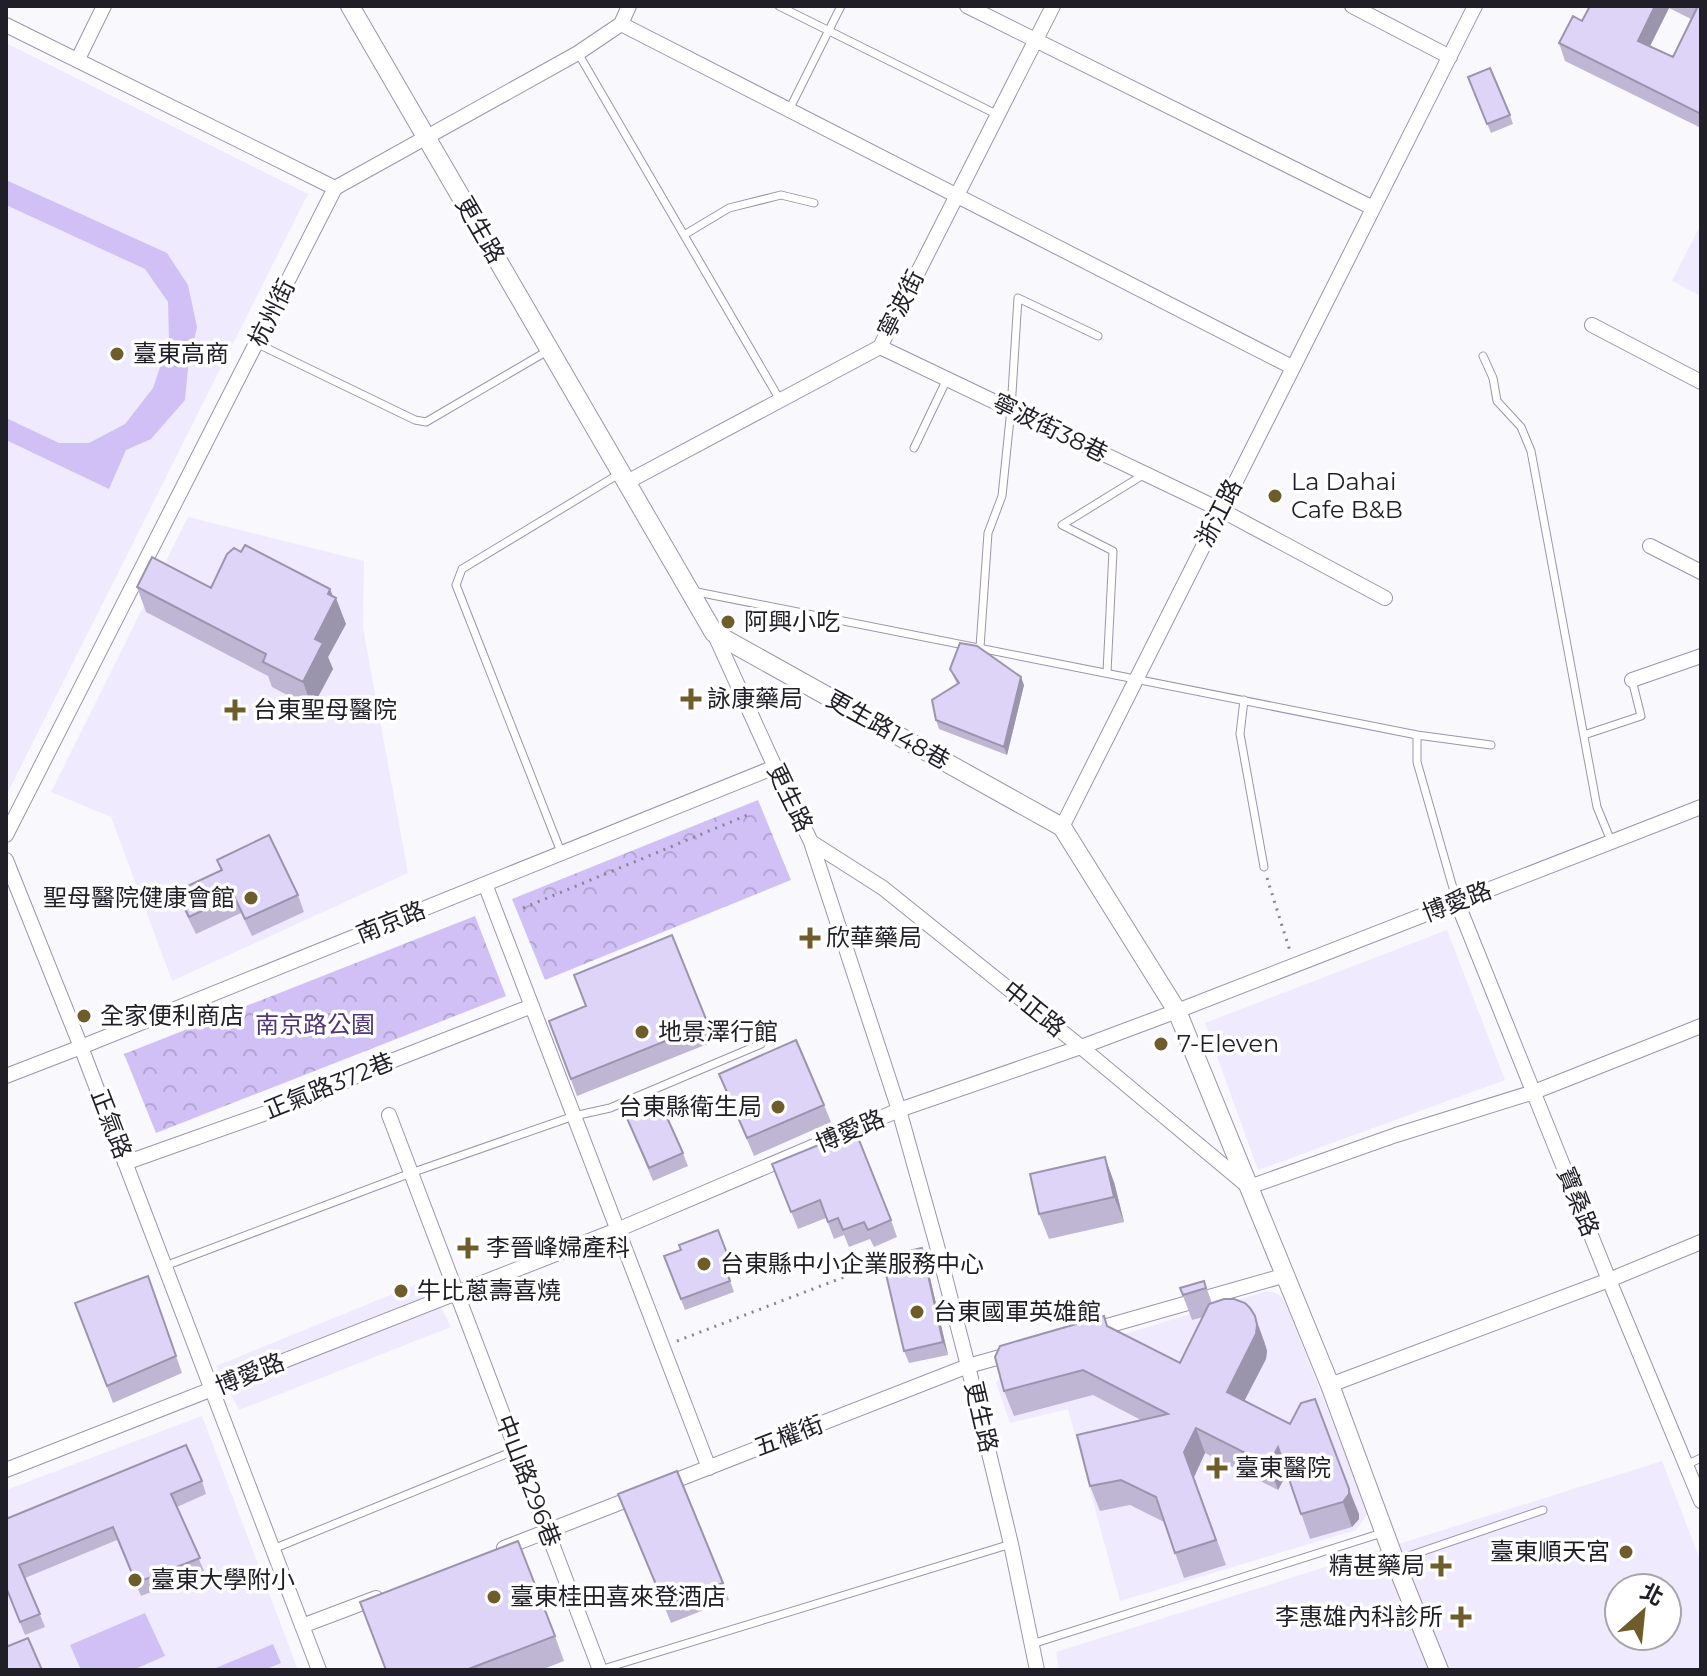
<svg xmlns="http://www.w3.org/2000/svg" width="1707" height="1676" font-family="Montserrat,'Noto Sans TC',sans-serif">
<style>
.built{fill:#f0eaff;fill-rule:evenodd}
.park{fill:url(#park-crowns)}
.garden{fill:#d1c0f6}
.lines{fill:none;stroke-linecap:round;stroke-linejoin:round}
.service-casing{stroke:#9c94ad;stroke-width:9}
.minor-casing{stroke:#9c94ad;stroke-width:16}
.tertiary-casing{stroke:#9c94ad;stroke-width:20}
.path{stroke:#88868d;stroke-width:3;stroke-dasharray:2 6;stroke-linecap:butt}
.service{stroke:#fff;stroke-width:7}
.minor{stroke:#fff;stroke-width:14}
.tertiary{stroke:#fff;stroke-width:18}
.wall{fill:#bfb6d4;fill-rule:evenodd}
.shaded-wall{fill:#9b94ad}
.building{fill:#ded4f7;stroke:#9b94ad;stroke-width:2}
.poi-dot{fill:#6e5c2a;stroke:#fff;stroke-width:3}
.labels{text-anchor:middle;stroke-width:7;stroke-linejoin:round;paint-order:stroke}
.street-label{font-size:24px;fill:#201e27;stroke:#fff}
.poi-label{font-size:24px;fill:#201e27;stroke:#fff;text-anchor:start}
.park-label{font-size:24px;fill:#503679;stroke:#fff}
</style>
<defs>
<pattern id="park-crowns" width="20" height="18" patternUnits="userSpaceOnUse" patternTransform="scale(2)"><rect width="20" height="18" fill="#d1c0f6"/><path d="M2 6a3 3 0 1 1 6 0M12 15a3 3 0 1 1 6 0" fill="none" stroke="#b3a5d3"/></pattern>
</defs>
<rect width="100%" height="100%" fill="#f9f8fd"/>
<path class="built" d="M6,43l302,151 -302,602z
M1701,224v72l-29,-15z
M188,517l176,44 -1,67 45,245 -236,108 -61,-164 -60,-25z
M1447,930l58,150 -247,90 -53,-147z
M427,1280l24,47 -212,83 -23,-44z
M1264,1292h9l8,4 5,8 82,209 -12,17 -236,71 -52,-192 -58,14 -14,-40 8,-13z
M202,1416l96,254h-292v-180z
M1662,1461l39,101v108h-642l-3,-18zM1619,1588h48v48h-48z"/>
<path class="park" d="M758,800l33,80 -246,100 -33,-81z
M475,916l31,80 -350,137 -32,-79z"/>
<path class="garden" d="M6,180l161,73 21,32 9,42 -9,41 -3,32 -34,39 -25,11 -17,39 -103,-49v-22l53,25h30l36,-19 28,-36 16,-48 -1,-38 -23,-33 -139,-64z
M145,1613l20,43 -32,14h-52l-11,-25z
M273,1644l8,19 -17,7h-53z"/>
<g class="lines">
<defs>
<path id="service" d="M779,6l219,109
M578,53l202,347
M789,110l52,-104
M684,235l45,-27 52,-13 33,8
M256,343l159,77 11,2 123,-72
M1483,356l10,22 4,23 24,26 10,24 66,356 14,34
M914,448l33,-69
M692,591l725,144 74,10
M980,647l8,-114 14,-37 9,-87 7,-111 80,38
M1107,672l6,-121 -51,-26 81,-50
M1244,700l-4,34 24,133
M1417,735v27l40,140
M1584,735l57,-19 -9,-36
M561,852l-105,-267 6,-16 157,-95
M165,1266l246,-93 163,-57 36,-8 151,-64
M1686,1465l15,-7
M273,1549l243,-99
M1397,1560l146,-50
M1032,1644l350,-111
M600,1670l411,-126"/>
<path id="minor" d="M967,6l406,202
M1352,6l98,51
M621,24l671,343
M6,25l329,163
M78,59l26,-53
M1592,325l109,57
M880,347l341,163 164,88
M627,482l253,-135 173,-341
M1650,546l51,26
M714,633l61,134 36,75 88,268 37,132 32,124 43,178 26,126
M1632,680l69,-24
M1062,827l413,-821
M6,835l329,-647 243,-135 43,-29 8,-18
M811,842l72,46 198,159 168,140 147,-52 138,-43 167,-66
M6,860l75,187 238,623
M485,884l224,584
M1457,902l152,378 92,221
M6,1076l75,-29 694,-280
M389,1115l211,555
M125,1163l186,-66 65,-30 156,-61
M1093,1330l193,-55
M1330,1385l279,-105 92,-38
M6,1470l611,-240 282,-120 182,-63 96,-36 524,-204
M664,1485l304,-119 43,-12
M504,1548l133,-52
M302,1626l74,-28"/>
<path id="tertiary" d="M350,6l364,627 348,194 115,184 153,374 65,176 44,109"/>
</defs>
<use href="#service" class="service-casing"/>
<use href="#minor" class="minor-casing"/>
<use href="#tertiary" class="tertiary-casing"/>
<path class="path" d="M1267,878l23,73
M523,908l227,-94
M677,1341l209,-80"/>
<use href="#service" class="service"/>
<use href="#minor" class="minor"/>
<use href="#tertiary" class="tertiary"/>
</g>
<path class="wall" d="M1590,6h111v122l-136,-67 -6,-18 23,-22zM1669,8l22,11 -18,38 -23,-11z
M1468,77l42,38 3,9 -22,9z
M137,587l74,1 122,9 13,27 -18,33 5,12 -21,39 -40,-21 -4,-11 -122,-64z
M950,669l74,16 -17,70 -68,-26 -3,-9 21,-36z
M217,860l81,35 6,17 -52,24 -11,-23 -45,21 -13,-26 -6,-17 44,-20z
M574,975l134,49 7,17 -138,55 -28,-75 37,-14z
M719,1074l105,31 7,17 -77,34z
M622,1107l61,46 5,13 -35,15z
M772,1164l119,56 6,17 -23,10 -4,-8 -21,8 -5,-12 -10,4 -8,-21 -28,11z
M1114,1182l10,40 -75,17 -10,-25z
M718,1230l15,37 -7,2 8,23 -49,18 -21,-54 17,-6z
M922,1248l4,13 22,94 -39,8 -5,-12z
M148,1276l34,97 -69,30 -38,-100z
M1204,1281l8,22 52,38 3,10 -1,8 -22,42 115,113v5l-7,8 -42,12 -23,-66 -9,17 -73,-37 -11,24 32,88 -42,13 -20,-56 -34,-17 -30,6 -10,-25 51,-66 -48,-25 -79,21 -10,-25 103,-65 73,37 23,-46 -11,3 -12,-32z
M202,1481l4,13 -29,13 27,64 -63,25 -24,-56 -92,38 20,49 -20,8 -19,-46v-70z
M618,1494l105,89 6,17 -58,23z
M555,1636l9,25 -23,9h-155z"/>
<path class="shaded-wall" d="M1655,6h13l1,2 -25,50 -6,-17z
M330,589l5,12 1,-3 10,26 -18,33 5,12 -21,39 -9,-26 25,-88z
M1021,677l3,8 -17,70 -3,-8z
M1105,1157l9,25 10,40 -10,-25z
M922,1248l4,13 22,94 -5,-13z
M1255,1316l9,25 3,10 -1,8 -30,58 -9,-25z
M1196,1428l9,25 -11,24 -10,-25z
M1278,1447l9,26 -9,17 -9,-25z
M1349,1489l10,25v5l-7,8 -9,-25z"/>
<path class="building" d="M1590,6h65l-17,35 35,16 24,-49 -3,-2h7v108l-142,-71 14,-27 9,5z
M1490,68l20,47 -23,9 -19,-47z
M245,545l85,44 -2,5 8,4 -21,41 8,4 -20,39 -40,-20 3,-8 -129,-67 15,-30 59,31 16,-34 7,-6 7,4z
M960,643l17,3 44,31 -17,70 -68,-27 -4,-20 27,-17 -9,-14z
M269,835l29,60 -53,24 -11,-23 -45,21 -12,-26 45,-21 -5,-10z
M672,935l36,89 -137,55 -22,-58 37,-15 -12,-31z
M796,1040l28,65 -77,33 -28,-64z
M656,1093l27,60 -34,15 -27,-61z
M855,1130l36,90 -23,10 -4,-8 -21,8 -5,-12 -10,4 -8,-22 -29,12 -19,-48z
M1105,1157l9,40 -75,17 -9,-40z
M718,1230l10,26 -6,2 8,23 -49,18 -17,-43 17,-6 -2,-5z
M922,1248l21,94 -39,9 -22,-94z
M148,1276l28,80 -69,30 -32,-83z
M1204,1281l2,7 -23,7 -3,-7z
M1224,1299h10l11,4 5,5 5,8 2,9 -1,9 -29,58 63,32 11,-21 14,-4 34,90v5l-6,8 -42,12 -23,-67 -9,18 -73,-37 -12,24 32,88 -41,13 -19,-56 -35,-17 -31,6 -13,-51 91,-21 -85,-44 -79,21 -9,-34 5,-11 104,-30 3,10 73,37 29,-59z
M186,1445l16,36 -31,13 29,64 -64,25 -23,-56 -94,38 21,49 -20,8 -14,-35v-68z
M677,1471l46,112 -58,23 -47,-112z
M518,1541l37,95 -89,34h-80l-26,-68z
M28,1638l14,32h-36v-23z"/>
<g class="poi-dot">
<circle cx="117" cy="354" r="8"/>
<circle cx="1275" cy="496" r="8"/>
<circle cx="728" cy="622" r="8"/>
<path d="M687 687h8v8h8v8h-8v8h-8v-8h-8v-8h8z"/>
<path d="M231 698h8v8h8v8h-8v8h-8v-8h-8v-8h8z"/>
<circle cx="251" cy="898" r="8"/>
<path d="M806 926h8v8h8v8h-8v8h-8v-8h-8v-8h8z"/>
<circle cx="84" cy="1016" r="8"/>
<circle cx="642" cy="1032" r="8"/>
<circle cx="1161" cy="1044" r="8"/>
<circle cx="778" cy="1107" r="8"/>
<path d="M464 1236h8v8h8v8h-8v8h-8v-8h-8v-8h8z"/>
<circle cx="704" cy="1264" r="8"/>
<circle cx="401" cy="1291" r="8"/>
<circle cx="917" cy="1312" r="8"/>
<path d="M1213 1456h8v8h8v8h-8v8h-8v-8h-8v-8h8z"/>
<circle cx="1626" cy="1552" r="8"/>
<path d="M1437 1554h8v8h8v8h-8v8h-8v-8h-8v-8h8z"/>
<circle cx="135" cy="1580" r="8"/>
<circle cx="494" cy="1597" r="8"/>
<path d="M1457 1605h8v8h8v8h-8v8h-8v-8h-8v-8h8z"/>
</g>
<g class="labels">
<g class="street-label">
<text transform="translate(480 230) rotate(60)" y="8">更生路</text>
<text transform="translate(901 304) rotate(-63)" y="8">寧波街</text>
<text transform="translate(272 313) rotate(-63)" y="8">杭州街</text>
<text transform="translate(1050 428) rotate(26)" y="8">寧波街38巷</text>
<text transform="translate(1219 513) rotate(-63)" y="8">浙江路</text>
<text transform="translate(888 730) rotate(29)" y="8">更生路148巷</text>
<text transform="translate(790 798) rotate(64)" y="8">更生路</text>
<text transform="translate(1457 902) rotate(-21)" y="8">博愛路</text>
<text transform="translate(391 922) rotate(-22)" y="8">南京路</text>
<text transform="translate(1034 1009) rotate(39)" y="8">中正路</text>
<text transform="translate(329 1086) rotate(-22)" y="8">正氣路372巷</text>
<text transform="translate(111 1124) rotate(69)" y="8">正氣路</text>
<text transform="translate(850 1131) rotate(-23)" y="8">博愛路</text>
<text transform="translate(1578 1202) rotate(68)" y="8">寶桑路</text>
<text transform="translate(250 1374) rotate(-22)" y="8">博愛路</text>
<text transform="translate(981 1417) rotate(77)" y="8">更生路</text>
<text transform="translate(789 1436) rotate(-21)" y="8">五權街</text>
<text transform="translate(528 1481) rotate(69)" y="8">中山路296巷</text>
</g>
<g class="poi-label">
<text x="133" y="362">臺東高商</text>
<text x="1291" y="490">La Dahai<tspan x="1291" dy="28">Cafe B&amp;B</tspan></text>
<text x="744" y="630">阿興小吃</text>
<text x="707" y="707">詠康藥局</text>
<text x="253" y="718">台東聖母醫院</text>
<text x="235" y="906" text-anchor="end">聖母醫院健康會館</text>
<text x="826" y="946">欣華藥局</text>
<text x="100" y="1024">全家便利商店</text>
<text x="658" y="1040">地景澤行館</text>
<text x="1177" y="1052">7-Eleven</text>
<text x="762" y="1115" text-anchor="end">台東縣衛生局</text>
<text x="486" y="1256">李晉峰婦產科</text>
<text x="720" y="1272">台東縣中小企業服務中心</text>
<text x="417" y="1299">牛比蔥壽喜燒</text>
<text x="933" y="1320">台東國軍英雄館</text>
<text x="1235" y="1476">臺東醫院</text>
<text x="1610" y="1560" text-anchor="end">臺東順天宮</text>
<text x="1425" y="1574" text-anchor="end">精甚藥局</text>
<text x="151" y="1588">臺東大學附小</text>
<text x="510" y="1605">臺東桂田喜來登酒店</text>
<text x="1443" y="1625" text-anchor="end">李惠雄內科診所</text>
</g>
<g class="park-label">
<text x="315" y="1033">南京路公園</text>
</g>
</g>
<rect width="1707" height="1676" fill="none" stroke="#201e27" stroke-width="16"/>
<g transform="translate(1643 1612) rotate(27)"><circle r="38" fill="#ffffff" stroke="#a6a5a9" stroke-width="2"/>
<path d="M0-6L14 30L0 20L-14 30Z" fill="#6e5c2a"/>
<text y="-12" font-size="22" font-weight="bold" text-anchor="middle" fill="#201e27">北</text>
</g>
</svg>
